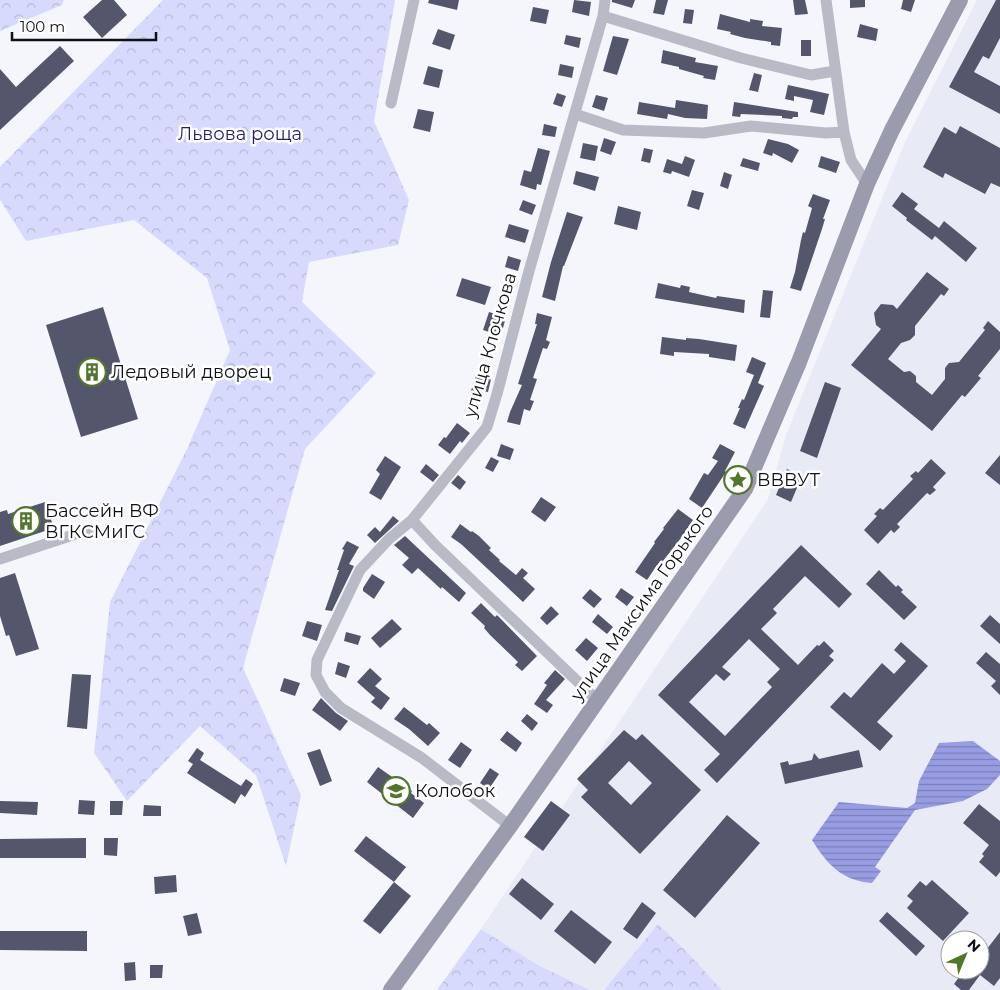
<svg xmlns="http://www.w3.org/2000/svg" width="1000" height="990" font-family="Montserrat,sans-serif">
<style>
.built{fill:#e8eaf6;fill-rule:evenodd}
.forest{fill:url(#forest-crowns)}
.water{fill:url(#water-rules)}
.building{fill:#54566b;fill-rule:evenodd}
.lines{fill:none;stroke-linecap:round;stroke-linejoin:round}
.minor{stroke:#b8bac5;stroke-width:11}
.secondary{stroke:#9a9cad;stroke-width:16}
.labels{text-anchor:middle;stroke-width:5;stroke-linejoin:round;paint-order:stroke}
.park-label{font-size:18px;fill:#261b6b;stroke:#fff}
.street-label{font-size:18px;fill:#0e0f17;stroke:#fff}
.poi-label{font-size:18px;fill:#0e0f17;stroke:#fff;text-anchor:start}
</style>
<defs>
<pattern id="forest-crowns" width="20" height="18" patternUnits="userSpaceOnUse" patternTransform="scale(1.25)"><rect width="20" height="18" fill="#d7dafc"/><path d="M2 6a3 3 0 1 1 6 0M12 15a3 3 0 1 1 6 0" fill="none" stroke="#b7bad7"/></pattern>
<pattern id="water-rules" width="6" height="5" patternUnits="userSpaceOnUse" patternTransform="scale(1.25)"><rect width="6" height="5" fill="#989de3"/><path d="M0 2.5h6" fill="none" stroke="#7a7eb7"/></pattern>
</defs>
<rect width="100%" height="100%" fill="#f5f6fb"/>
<path class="built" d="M977,0h23v990h-278l-33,-36 -31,-30 -54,66h-14l-52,-25 -57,-36 287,-430 18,-64 119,-293zM950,940h30v30h-30z"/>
<path class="forest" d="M0,0h64l-2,5 -62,26z
M163,0h232l-21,121 35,79 -11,45 -89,17 -7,40 74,71 -71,76 -62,219 58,127 -15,71 -30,-91 -56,-49 -73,75 -33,-48 16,-151 77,-153 43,-99 -23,-72 -73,-58 -108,21 -26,-41v-33z
M658,924l31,30 33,36h-118z
M481,929l57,36 52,25h-153z"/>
<path class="water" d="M973,741l27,20v14l-13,14 -24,12 -48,9 -40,57 6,4 -9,12c-30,-2 -45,-19 -60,-43l27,-38 68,6 8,-5 4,-22 20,-38z"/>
<path class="building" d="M102,0h12l13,15 -25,23 -19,-21z
M429,0h30l-2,10 -29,-7z
M574,0l17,2 -2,14 -17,-4z
M612,0h23l-3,8 -20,-6z
M656,0h12l-4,15 -11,-2z
M793,0h12l3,14 -13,1z
M850,0h15v7l-15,1z
M903,0h12l-4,12 -10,-3z
M996,0h4v38l-11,21 -6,-3 -9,16 26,14v28l-51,-27z
M533,7l16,3 -3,14 -16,-3z
M685,9l9,1 -2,14 -9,-1z
M720,14l30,8v-3l13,2 -1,5 20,2 -2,18 -9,-1v-3l-26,-4 -15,-4 1,-2 -14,-3z
M860,24l18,5 -2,12 -19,-4z
M438,29l17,6 -5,15 -18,-6z
M566,35l15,3 -2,10 -15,-4z
M613,36l16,3 -12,36 -14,-4z
M801,40h10v16h-10z
M60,46l14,15 -74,69v-61l16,18z
M663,50l33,8 -1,4 23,4 -3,14 -12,-2 1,-2 -25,-7v-2l-18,-4z
M560,64l14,3 -2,11 -14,-3z
M428,66l15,4 -4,18 -16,-4z
M754,73l8,2 -4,17 -9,-2z
M788,85l41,9 -5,21 -14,-3 3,-12 -19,-4v5l-9,-2z
M557,93l9,3 -4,11 -9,-3z
M596,95l12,3 -4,13 -12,-4z
M676,100l32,5 -1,14 -22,-1 -17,-4 -1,5 -30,-5 2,-12 36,6z
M734,102l64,10v5h-5l-1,2 -10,-1v-2l-41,-2 -1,3 -8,-1z
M418,109l16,3 -4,20 -17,-4z
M544,124l13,3 -2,10 -13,-2z
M960,126l40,22v39l-9,-4 -6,11 -40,-21 -2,5 -20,-11 21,-40 12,7z
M604,138l12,4 -5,13 -11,-4z
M768,139l20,5 11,6 -7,13 -19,-10 -1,3 -9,-3z
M583,143l15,3 -3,15 -15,-3z
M538,148l12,3 -9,34 -4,-1 -1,6 -16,-5 4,-15 7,2z
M644,148l9,2 -3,13 -9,-2z
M685,156l10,4 -6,17 -17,-6 -1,3 -8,-2 4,-13 15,5z
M821,156l19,6 -4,11 -18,-6z
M743,158l17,5 -2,8 -18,-5z
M576,171l23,6 -4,14 -22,-7z
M724,172l8,3 -4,14 -8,-3z
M692,190l12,3 -5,17 -12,-4z
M902,192l16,12 -4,5 25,19 5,-7 33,27 -11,14 -31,-26 -3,4 -26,-20 1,-2 -15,-12z
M813,194l17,6 -7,19h2l-3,10 -21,62 -11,-3 5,-16 6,-32 2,-8 2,1 7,-25 -4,-2z
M523,200l13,5 -4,10 -13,-5z
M618,206l23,6 -4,18 -23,-6z
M567,212l16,5 -19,49h-1l-8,35 -13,-4 9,-35z
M509,224l20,6 -4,13 -20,-6z
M508,256l13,4 -3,11 -13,-4z
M927,272l22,17 -5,7 -3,-2 -26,32v9l-5,5 -9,3 -13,16 16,13 6,-1 6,5v6l16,13 13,-16v-11l4,-5 10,-1 26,-32 -2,-2 5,-7 12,11v17l-22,27 3,2 -16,19 -3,-2 -30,36 -81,-66 30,-36 -5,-4 -2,-12 7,-9 12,1 4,4z
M462,278l29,9 -6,18 -29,-9z
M658,283l22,5 1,-3 9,2 -1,5 27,6 1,-2 28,4 -1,13 -89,-15z
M763,290l10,1 -3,27 -10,-1z
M103,307l35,112 -57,18 -35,-112z
M489,312l17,5 -3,11 -6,-2 -2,8 -12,-4z
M537,313l15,4 -6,23 4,2 -3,7 -4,-1 -10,30 4,1 -7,21 4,1 -4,10 -6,-2 -4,16 -13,-3 3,-10 12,-27 -4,-1 19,-60h-2z
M662,337l24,3v-2l13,1 38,6 -2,16 -26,-4v-3l-35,-2v4l-14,-2z
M752,357l14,6 -8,20 6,3 -19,43 -12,-5 7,-16h-2l4,-9 2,1 10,-25 -8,-3z
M476,375l15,4 -3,13 -5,-1 -2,7 -11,-4z
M825,382l16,6 -24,70 -17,-7z
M457,423l13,10 -8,10 -2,-2 -10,13 -12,-9 6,-8 2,1z
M501,444l13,5 -4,11 -13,-4z
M720,444l15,8 -10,19 1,1 -24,36 -13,-9 15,-26 4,2 10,-14 -6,-3z
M1000,455v30l-15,-12z
M385,456l16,11 -20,33 -12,-7 11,-19 -4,-4z
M491,457l8,4 -6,11 -8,-4z
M931,459l15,14 -13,14 3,3 -6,5 -3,-2 -30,31 3,3 -6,6 -3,-3 -13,14 -14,-14 13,-14 -3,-2 6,-6 3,2 30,-31 -3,-3 6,-5 2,2z
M426,464l13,11 -6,7 -13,-10z
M787,469l15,7 -11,26 -15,-7z
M458,475l8,7 -6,8 -9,-7z
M541,497l15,10 -11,15 -14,-10z
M45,502l9,26 -54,18v-34l7,-2 1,4z
M678,509l15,11 -12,18 -22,28 -2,-1 -10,15 -12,-8 20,-29 -1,-1 10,-13 -1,-1z
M393,516l6,5 -24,22 -8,-8 8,-8 5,5z
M460,524l11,8 1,-1 7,5 12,12 -2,2 11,10 -1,1 17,14 6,-7 6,5 -5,5 12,11 -12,13 -62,-58 -10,-7z
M405,536l61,57 -7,9 -17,-15 -1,2 -23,-21 -6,6 -10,-9 7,-7 -15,-13z
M347,541l12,6 -10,17 5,2 -22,45 -7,-1 14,-40h-2l7,-20 -2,-1z
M801,545l51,49 -13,14 -34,-32 -32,33 4,4 -16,16 37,36 19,-20 2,1 5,-5 10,10 -5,5 5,4 -117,123 -13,-13 16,-16 -62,-59zM749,639l31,30 -13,13 5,5 -47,49 -36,-34 27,-28 8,7 7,-7 -9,-7z
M879,570l17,17 2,-2 5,5 -2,2 16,15 -13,13 -38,-36z
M15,573l24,76 -23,7 -7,-21 -3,1 -6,-20v-38z
M372,574l13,8 -11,17 -11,-8v-3z
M621,588l13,9 -7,9 -12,-9z
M590,589l12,10 -8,9 -12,-10z
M481,603l14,14 2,-2 40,41 -15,15 -7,-6 3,-3 -28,-27 -6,-7 1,-2 -14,-13z
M551,606l8,8 -12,11 -7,-7z
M598,614l15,13 -6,7 -15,-12z
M990,615l10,9v20l-20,-18z
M392,619l10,10 -22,19 -9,-10z
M307,621l15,4 -5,16 -15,-5z
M346,632l15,4 -3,9 -14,-4z
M586,638l12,10 -11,13 -12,-11z
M901,642l27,24 -51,56 16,14 -13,15 -50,-44 14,-15 7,6 31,-35 12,11 12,-13 -12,-11z
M986,652l14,12v31l-9,-9 5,-5 -20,-18z
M338,662l12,4 -4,12 -11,-4z
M370,668l12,11 -7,7 15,12 -9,12 -10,-8 4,-4 -18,-16z
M555,670l10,9 -19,21 7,5 -6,8 -13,-9 13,-19 -3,-2z
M72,674l19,1 -4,54 -20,-2z
M284,678l16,5 -5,13 -15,-5z
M321,698l15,15 12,8 -8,10 -28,-21z
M404,707l23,18 2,-2 11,10 -12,13 -19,-17 -15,-10z
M527,714l11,9 -6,8 -11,-10z
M624,730l12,10 6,-6 59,56 -61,64 -59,-57 7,-7 -11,-11zM629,761l23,22 -21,22 -23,-22z
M507,731l15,12 -6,9 -16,-12z
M461,742l11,8 -12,18 -12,-8z
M197,748l7,5 -4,7 41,26 5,-7 7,5 -8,13 -4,-3 -6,10 -48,-31 6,-9 -5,-3z
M320,749l12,32 -12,5 -13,-33z
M859,750l4,17 -78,17 -5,-21 8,-2 1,4 23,-5 2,-7 5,6z
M378,767l34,24 -1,2 13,10 -11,15 -46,-36z
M490,768l9,6 -10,15 -9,-6z
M79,800l16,1 -1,14 -16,-1z
M0,801l38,1 -1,13 -37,-2z
M110,801h13l-1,14h-12z
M551,801l19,14 -27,36 -19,-14z
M979,804l21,17v51l-4,5 -17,-15 5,-6 -2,-2 7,-9 -26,-22z
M144,805l17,1v10h-18z
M727,815l33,28 -65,75 -32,-28z
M366,836l40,31 -12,15 -40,-31z
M86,838v20h-86v-19z
M104,838h14l-1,18 -13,-1z
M176,875l1,17 -22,2 -1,-17z
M522,878l32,26 -13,16 -32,-26z
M932,880l37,33 -26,28 -36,-33 6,-7 -6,-5 13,-15 6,5z
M394,882l17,14 -31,38 -17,-13z
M642,902l14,11 -19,26 -14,-10z
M571,910l41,32 -17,22 -41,-33z
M887,912l38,34 -9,10 -37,-35z
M197,913l5,20 -14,3 -5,-20z
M0,931h87v20l-87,-1z
M1000,932v46l-6,8 -14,-11 -11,15h-8l-7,-6 8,-11 4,3 5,-6h9v-12z
M135,962l1,18 -11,1 -1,-18z
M150,965h13l-1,13h-12z"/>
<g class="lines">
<path class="minor" d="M826,0l18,132 7,28 16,24
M603,16l138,42 70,17 24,-4
M391,103l23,-103
M575,114l48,16 81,3 47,-7 75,7 18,-1
M412,520l23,25 163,156
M0,559l91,-30
M510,826l-88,-68 -81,-50 -16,-16 -9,-17 1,-15 43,-90 29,-31 23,-19 75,-93 10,-33 32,-123 74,-255 2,-16"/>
<path class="secondary" d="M391,990l119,-164 235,-337 54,-127 68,-178 25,-54 68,-130"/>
</g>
<defs>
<symbol id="building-ring" viewBox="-11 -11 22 22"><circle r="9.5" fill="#fff" stroke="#53752d" stroke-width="1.5"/><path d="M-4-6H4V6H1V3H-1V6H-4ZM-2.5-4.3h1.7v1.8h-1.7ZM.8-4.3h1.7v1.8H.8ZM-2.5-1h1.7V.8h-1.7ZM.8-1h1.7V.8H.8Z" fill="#53752d"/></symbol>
<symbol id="sight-ring" viewBox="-11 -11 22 22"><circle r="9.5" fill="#fff" stroke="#53752d" stroke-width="1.5"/><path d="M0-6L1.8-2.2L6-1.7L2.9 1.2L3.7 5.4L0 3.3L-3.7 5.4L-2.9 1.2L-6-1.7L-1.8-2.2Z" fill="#53752d"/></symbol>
<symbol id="school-ring" viewBox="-11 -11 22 22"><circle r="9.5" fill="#fff" stroke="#53752d" stroke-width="1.5"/><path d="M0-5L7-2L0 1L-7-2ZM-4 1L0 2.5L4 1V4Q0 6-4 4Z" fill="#53752d"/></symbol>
</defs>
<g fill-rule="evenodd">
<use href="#building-ring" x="76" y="356" width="32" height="32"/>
<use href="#sight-ring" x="722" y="464" width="32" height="32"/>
<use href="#building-ring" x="10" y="505" width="32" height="32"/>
<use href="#school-ring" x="380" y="775" width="32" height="32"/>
</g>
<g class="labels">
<g class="park-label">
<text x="240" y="140">Львова роща</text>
</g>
<g class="street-label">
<text transform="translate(490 345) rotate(-74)" y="6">улица Клочкова</text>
<text transform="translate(642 603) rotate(-55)" y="6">улица Максима Горького</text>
</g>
<g class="poi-label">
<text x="111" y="378">Ледовый дворец</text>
<text x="757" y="486">ВВВУТ</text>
<text x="45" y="517">Бассейн ВФ<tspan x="45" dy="21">ВГКСМиГС</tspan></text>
<text x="415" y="797">Колобок</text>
</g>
</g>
<g transform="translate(965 955) rotate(44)"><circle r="24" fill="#ffffff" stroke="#9f9fa2"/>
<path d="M0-4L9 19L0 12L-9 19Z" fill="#53752d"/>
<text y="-8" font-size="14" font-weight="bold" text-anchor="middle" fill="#0e0f17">N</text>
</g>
<path d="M12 32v8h144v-8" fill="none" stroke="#0e0f17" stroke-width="2.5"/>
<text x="20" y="32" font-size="15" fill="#0e0f17" stroke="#ffffff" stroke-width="4" paint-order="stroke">100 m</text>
</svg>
